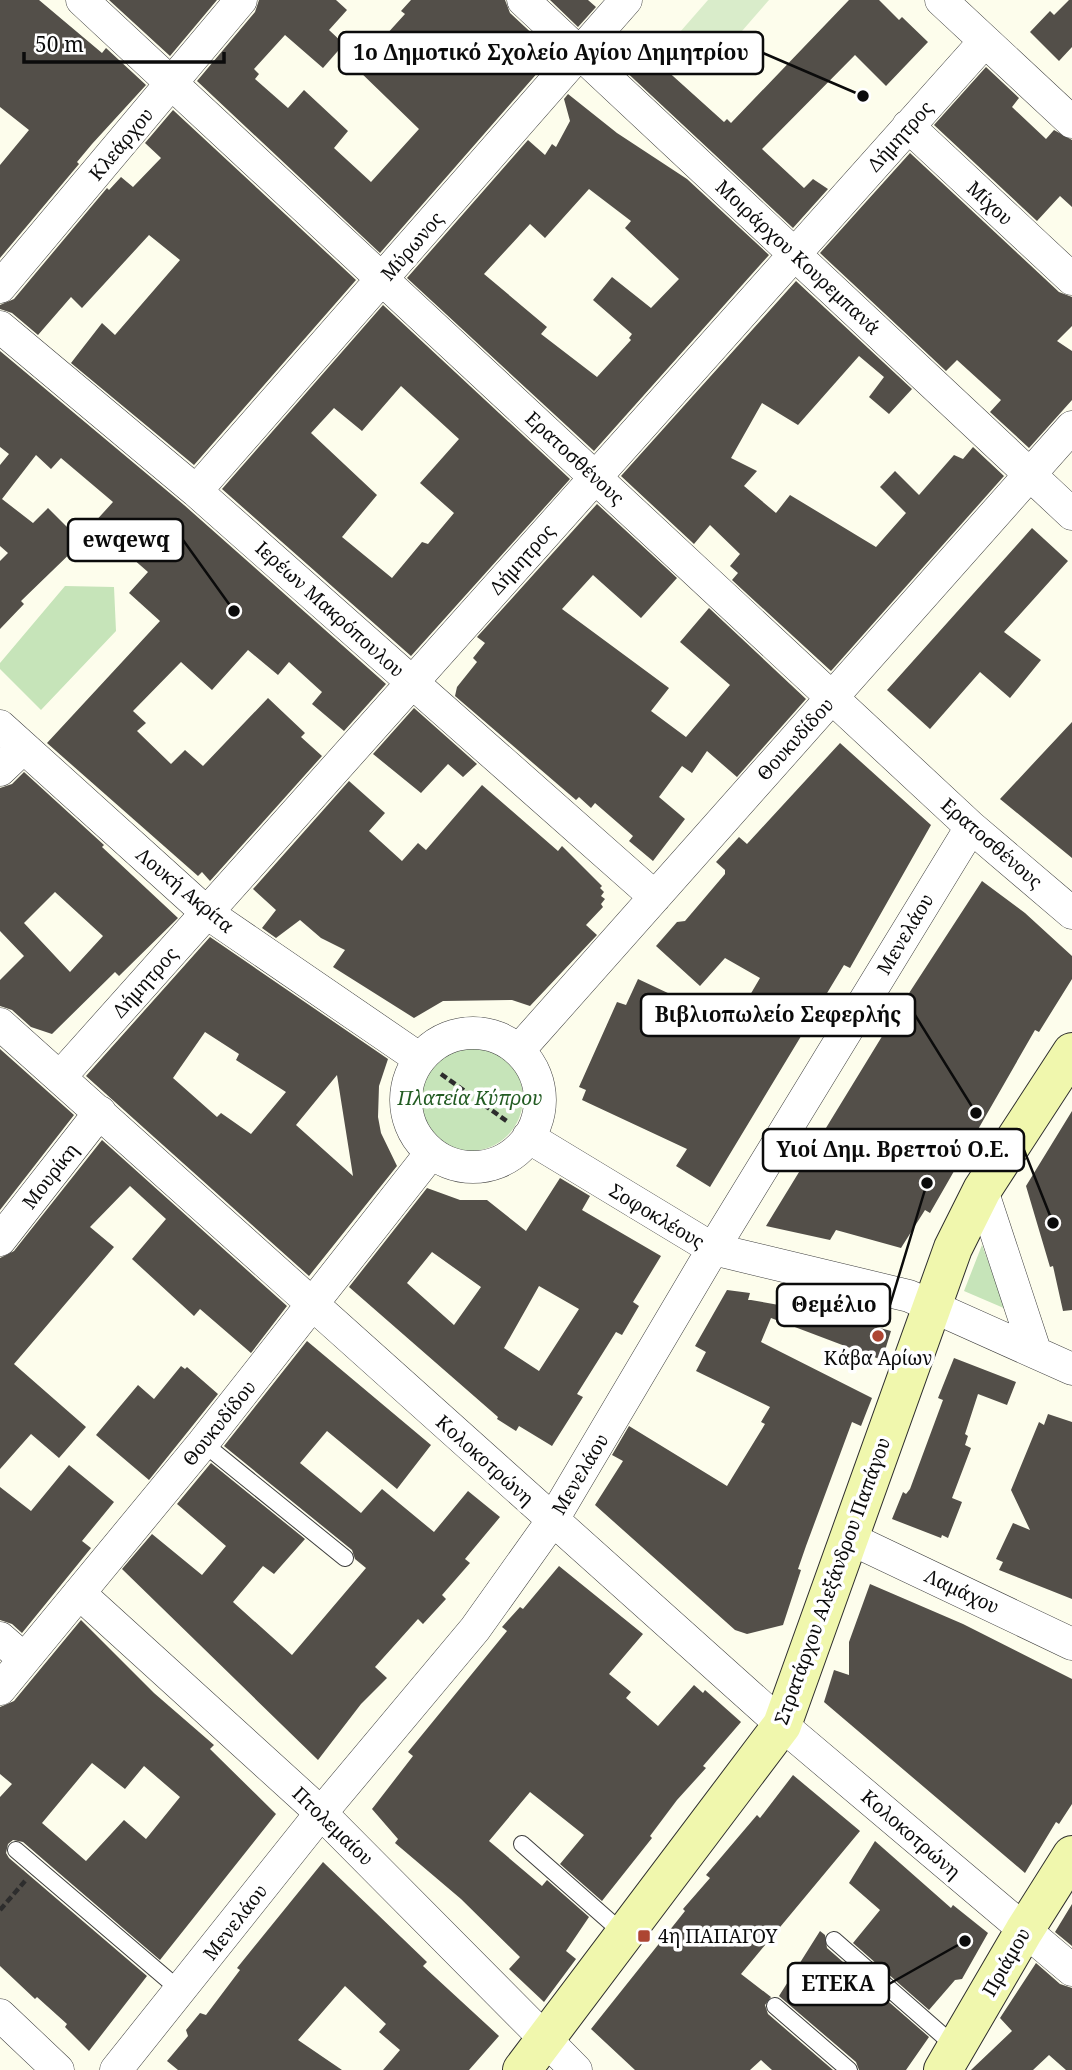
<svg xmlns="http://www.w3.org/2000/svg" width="1072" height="2070" font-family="'Noto Serif',serif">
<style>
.green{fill:#c6e4b9}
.pitch{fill:#d9ecca}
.building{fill:#534f49;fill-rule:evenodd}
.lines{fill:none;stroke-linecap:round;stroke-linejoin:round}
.lane-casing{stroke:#3e3e3e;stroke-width:18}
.street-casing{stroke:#3e3e3e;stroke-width:33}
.secondary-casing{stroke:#2d2d2d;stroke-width:40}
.path{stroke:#2d2d2d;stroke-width:4.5;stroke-dasharray:7 3.5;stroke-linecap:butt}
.lane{stroke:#fff;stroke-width:16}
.street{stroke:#fff;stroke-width:32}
.secondary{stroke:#f0f7ad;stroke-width:38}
.poi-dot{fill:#ad4532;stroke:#fff;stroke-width:2.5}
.labels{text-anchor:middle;stroke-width:7;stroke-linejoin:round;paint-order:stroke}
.street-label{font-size:19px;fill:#0b0b0b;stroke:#fff}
.park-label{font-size:19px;font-style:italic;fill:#235c23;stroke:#fff}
.poi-label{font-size:19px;fill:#0b0b0b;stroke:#fff}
.leader{fill:none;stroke:#0b0b0b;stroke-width:2.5}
.callout-dot{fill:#0b0b0b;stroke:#fff;stroke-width:2.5}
.callout{fill:#fff;stroke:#0b0b0b;stroke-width:2.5}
.callout-label{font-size:21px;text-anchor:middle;font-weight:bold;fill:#0b0b0b}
</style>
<rect width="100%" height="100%" fill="#fdfdec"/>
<path class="green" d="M65,586l49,1 2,44 -75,79 -41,-41v-6z
M417 1098a53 53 0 1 1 106 0a53 53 0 1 1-106 0Z
M982,1245l24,64 -42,-18z"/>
<path class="pitch" d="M708,0h61l-54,62 -35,-30z"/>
<path class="building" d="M0,0h39l63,53 4,-5 40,37 -54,59 -15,18 2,2 -79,94v-93l29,-35 -29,-23z
M109,0h108l-47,56z
M259,0h77l11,10 -18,20 15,14 -21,24 -38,-33 -31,34 5,5 -4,5 33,29 16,-18 44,41 -14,17 37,34 48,-53 -63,-61 49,-54 -4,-3 10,-11h94l5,13 44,41 -174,199 -183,-172 58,-69z
M550,0h38l8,7 -18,20z
M849,0h30l20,20 3,-3 26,25 -42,44 -31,-31 -93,94 42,39 9,-9 15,10 -35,39 -188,-176 18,-21 101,91 3,-3 4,4z
M1069,0h3v47l-13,14 -29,-29 20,-21 4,4z
M986,67l33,31 -7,9 34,32 8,-9 18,10v67l-12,-11 -23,25 -103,-96z
M568,94l49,39 70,46 82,76 -175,196 -187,-173 121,-138 17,15 7,-11 4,3 14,-26 -6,-22zM589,189l42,32 -6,7 54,51 -28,29 -39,-31 -19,23 39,34 -3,4 2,2 -34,37 -56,-43 6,-7 -63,-53 46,-50 15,14z
M173,110l183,170 -162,185 -123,-102 31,-40 13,12 65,-75 -31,-25 -67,73 -11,-11 -33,38 -26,-22 -12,-4v-4l14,-6 93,-111 2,2 12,-13 12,10 28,-29 -16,-15z
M910,153l149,139 13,5v29l-15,15 15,10v49l-43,48 -39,-36 11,-12 -44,-40 -11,11 -126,-118z
M796,281l116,108 -23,25 -20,-17 15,-20 -25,-21 -61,69 -36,-22 -31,55 26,13 -13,15 32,27 14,-18 86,52 30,-34 -26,-26 15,-16 24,24 35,-40 9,4 10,-12 31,29 -173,195 -99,-91 6,-7 -8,-7 10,-12 -30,-29 -16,19 -73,-68z
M383,305l187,174 -159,177 -189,-167zM401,386l58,53 -39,44 34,30 -26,31 -6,-2 -30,36 -50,-41 35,-42 -66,-62 23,-25 28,23z
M0,351l184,154 202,179 -42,47 -32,-27 10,-12 -33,-30 -11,13 -30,-25 -36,40 -31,-28 -48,49 13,12 -9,8 34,33 14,-14 18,16 65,-68 37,35 -4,4 21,19 -112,125 -8,-9 -4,4 -151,-133 113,-122 -31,-28 19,-21 -55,-48 20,-22 -52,-44 -10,11 -15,-14 -34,44 31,24 15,-15 34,34 -61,59 3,3 -24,25v-68l8,-8 -8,-7v-81l9,-11 -9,-7z
M597,504l80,74 -36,40 -48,-43 -31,34 107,79 -18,23 35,26 44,-52 -50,-43 29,-34 97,91 -69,78 -30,-26 -15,22 -10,-7 -23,31 26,22 -32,42 -24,-20 4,-5 -38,-33 -4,5 -12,-11 -3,3 -121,-104 2,-9 20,-25 -4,-4 12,-15 -8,-6z
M1032,528l36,33 -64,71 37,28 -31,38 -30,-26 -50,57 -43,-39z
M414,708l63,56 -14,13 -15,-13 -27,29 -48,-39z
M1072,722v136l-72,-59z
M840,743l91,82 -81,143 -6,-3 -134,222 -34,-21 11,-17 -105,-49 4,-10 -7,-3 38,-85 9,3 12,-26 49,23 -9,10 44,5 25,11 -11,-9 24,-41 -35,-20 -25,28 -44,-40 21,-24 8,-1 40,-47v-4l-9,-8 23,-25 8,7z
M24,772l80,73 -2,2 76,71 -59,58 -4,-4 -63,62 -21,-7 -19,-17 -12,-4v-26l24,-24 -24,-25v-143l12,-4zM55,892l48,44 -33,36 -46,-49z
M349,781l36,32 -16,18 33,30 16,-18 8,7 56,-65 76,66 4,-5 40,40 -2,2 4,4 -3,4 4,3 -4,5 2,3 -17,18 11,10 -67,71 -18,-6 -69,1 -29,17 -81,-51 12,-17 -24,-12 -21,-18 -24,18 -14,-10 14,-18 -23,-21z
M982,881l43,32 47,43v23l-33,53 -4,-2 -105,183 -5,-3 -24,38 -65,-18 -6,10 -64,-14 134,-219z
M210,937l178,122 -9,27 -1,31 3,16 16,33 -88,110 -223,-200zM205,1032l34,22 -3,6 50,32 -35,42 -30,-21 -4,4 -44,-39zM337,1075l16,101 -57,-51z
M0,1049l74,66 -74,95z
M1072,1111v199l-9,1 -10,-45 -3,1 -24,-81z
M102,1140l185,166 -36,47 -51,-44 -6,7 -62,-57 34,-40 -36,-33 -40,41 24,20 -100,117 72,63 -27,31 -28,-24 -31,35v-211l14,-7z
M560,1178l30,18 -8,14 79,46 -28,46 6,4 -17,29 -6,-3 -39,62 6,3 -31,49 -33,-20 -3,5 -19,-12 1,-2 -149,-130 78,-99 33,12h27l39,31zM432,1252l49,35 -27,38 -47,-42zM539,1286l40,23 -40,62 -35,-23z
M727,1290l23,3 -2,7h3l73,13 67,18 -9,29 -111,-42 -10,24 111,56 -11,28 -9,-4 -46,124 -8,23 3,1 -18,55 -36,9 -12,-4 -140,-125 28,-44 -11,-6 17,-29 98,60 38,-62 -4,-2 9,-15 -74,-36 10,-19 -11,-6z
M307,1341l124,104 -34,44 -70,-58 -27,32 61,50 21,-24 52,43 34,-41 32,26 -35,42 5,4 -28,32 4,4 -23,25 -5,-5 -43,48 12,11 -26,26 -43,56 -196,-191 30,-35 50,41 24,-29 -49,-42 34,-41 94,76 -31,35 -11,-8 -30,36 59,53 74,-87 -11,-9 -3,-9 -128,-104z
M954,1358l62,24 -9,23 -29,-11 -13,40 3,2 -3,9 6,3 -19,50 10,4 -14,36 -6,-3 -1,3 -49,-19 11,-27 3,2 4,-5 33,-89 -5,-2z
M181,1366l4,3 2,-2 31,27 -69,86 -53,-45 42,-50 16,14z
M1048,1414l24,8v177l-73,-29 4,-8 -7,-3 17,-36 17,7 -19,-40 28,-68 5,3z
M69,1465l45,37 -32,39 9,7 -69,85 -10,-9 -12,-4v-133l31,24z
M559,1566l84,68 -34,40 22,18 -5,6 32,28 36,-41 9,8 2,-3 36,32 -38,44 3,2 -29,32 -27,36 2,2 -50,63 -42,-37 24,-29 -54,-43 -41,49 53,45 5,-6 42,37 -23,34 10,8 -32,43 -35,-33 11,-12 -59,-58 -66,-56 3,-4 -26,-30 41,-53 -5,-4 99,-121 -5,-4 18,-20 3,2z
M870,1584l93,40 109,55v125l-13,20 -3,-2 -31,51 -201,-171 10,-32 15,5v-33z
M81,1620l73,73 60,52 -4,4 66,65 -116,146 -137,-118 -10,-2 -5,4 -2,9 3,5 138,118 -58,75 -24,-24 2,-3 -30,-27 -2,2 -35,-33v-169l12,-13 -12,-10v-67l14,-6zM92,1763l33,26 19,-23 36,31 -34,42 -22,-19 -38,41 -44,-38z
M793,1775l67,56 -119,143 30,23 -6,8 3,9 65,56h-61l-11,-10 -11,10h-115l-44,-41 94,-118 -2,-2 27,-31 -4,-3 51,-60 3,3z
M875,1841l76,67 2,-3 35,28 -26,46 -7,1 -26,30 -76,-67 27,-33 -31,-27z
M323,1862l104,100 -4,4 76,70 -30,34h-86l17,-20 -21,-18 7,-8 -41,-38 -47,54 44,30h-164l-11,-9 21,-25 -2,-6 14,-17 6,2 34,-45 -3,-2z
M1072,1904v42l-17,-14z
M820,1931l5,4 2,13 102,89 -23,33h-47l-3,-8 -77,-66z
M1036,1963l24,21 12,4v82h-6l-17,-15 -16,15h-62l41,-39 -12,-13z"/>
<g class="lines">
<defs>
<path id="lane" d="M203,1443l142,115
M522,1844l102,90
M16,1850l165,141
M834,1940l123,108
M775,2006l74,64"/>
<path id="street" d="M82,0l889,827 101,86
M523,0l549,514
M941,0l131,122
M908,126l164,153
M0,287l241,-287
M0,327l196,164 459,406
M196,491l430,-491
M0,726l207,187 213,146
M0,770l23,-22
M0,1024l782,701 290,245
M406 1100a67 67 0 1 1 134 0a67 67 0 1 1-134 0Z
M519,1050l553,-623
M60,1077l925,-1036
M528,1137l185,112 196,47 163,73
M982,1190l53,161
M0,1240l100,-128
M851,1539l221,105
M79,1593l242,220 255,257
M0,1638l24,21
M0,1689l203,-246 228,-290
M0,2015l58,55
M116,2070l205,-257 154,-184 77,-108 161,-272 258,-422"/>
<path id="secondary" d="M522,2070l260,-345 171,-477 29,-58 90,-138
M943,2070l81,-139 48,-76"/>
</defs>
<use href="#lane" class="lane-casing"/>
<use href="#street" class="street-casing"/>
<use href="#secondary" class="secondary-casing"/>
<path class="path" d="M441,1074l67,48
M0,1910l25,-29"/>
<use href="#lane" class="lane"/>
<use href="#street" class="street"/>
<use href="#secondary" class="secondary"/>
</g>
<g class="poi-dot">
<circle cx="878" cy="1336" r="7"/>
<rect x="637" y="1929" width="14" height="14" rx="3.5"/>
</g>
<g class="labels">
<g class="street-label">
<text transform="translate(900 136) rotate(-48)" y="7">Δήμητρος</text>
<text transform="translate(121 144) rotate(-50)" y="7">Κλεάρχου</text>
<text transform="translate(990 203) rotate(43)" y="7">Μίχου</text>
<text transform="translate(412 246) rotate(-49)" y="7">Μύρωνος</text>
<text transform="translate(798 257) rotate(43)" y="7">Μοιράρχου Κουρεμπανά</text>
<text transform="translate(575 458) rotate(43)" y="7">Ερατοσθένους</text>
<text transform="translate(522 559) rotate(-48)" y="7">Δήμητρος</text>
<text transform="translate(330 609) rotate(42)" y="7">Ιερέων Μακρόπουλου</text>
<text transform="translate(795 739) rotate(-48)" y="7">Θουκυδίδου</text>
<text transform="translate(992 843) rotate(41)" y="7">Ερατοσθένους</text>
<text transform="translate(185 890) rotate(40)" y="7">Λουκή Ακρίτα</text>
<text transform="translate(905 934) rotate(-59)" y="7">Μενελάου</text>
<text transform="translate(145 982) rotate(-48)" y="7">Δήμητρος</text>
<text transform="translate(50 1176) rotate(-52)" y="7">Μουρίκη</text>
<text transform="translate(657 1216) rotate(31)" y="7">Σοφοκλέους</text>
<text transform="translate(219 1423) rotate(-51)" y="7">Θουκυδίδου</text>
<text transform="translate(485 1460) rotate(42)" y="7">Κολοκοτρώνη</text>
<text transform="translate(580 1474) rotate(-59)" y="7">Μενελάου</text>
<text transform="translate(832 1581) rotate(-70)" y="7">Στρατάρχου Αλεξάνδρου Παπάγου</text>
<text transform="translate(962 1591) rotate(25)" y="7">Λαμάχου</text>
<text transform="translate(333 1826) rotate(44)" y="7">Πτολεμαίου</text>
<text transform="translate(911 1834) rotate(41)" y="7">Κολοκοτρώνη</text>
<text transform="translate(235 1922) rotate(-52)" y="7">Μενελάου</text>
<text transform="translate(1006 1962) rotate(-60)" y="7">Πριάμου</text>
</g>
<g class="park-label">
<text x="470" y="1105">Πλατεία Κύπρου</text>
</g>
<g class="poi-label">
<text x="878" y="1365">Κάβα Αρίων</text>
<text x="658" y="1943" text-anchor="start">4η ΠΑΠΑΓΟΥ</text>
</g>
</g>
<path class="leader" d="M863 96L763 53M234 611L183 540M976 1113L915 1015M1053 1223L1024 1150M927 1183L890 1305M965 1941L889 1984"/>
<g class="callout-dot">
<circle cx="863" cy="96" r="7"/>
<circle cx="234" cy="611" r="7"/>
<circle cx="976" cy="1113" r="7"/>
<circle cx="1053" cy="1223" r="7"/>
<circle cx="927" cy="1183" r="7"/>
<circle cx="965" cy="1941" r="7"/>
</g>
<g class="callout">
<rect x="339" y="32" width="424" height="42" rx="7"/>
<rect x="68" y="519" width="115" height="42" rx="7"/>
<rect x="641" y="994" width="274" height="42" rx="7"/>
<rect x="763" y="1129" width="261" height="42" rx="7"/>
<rect x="777" y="1284" width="113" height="42" rx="7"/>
<rect x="788" y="1963" width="101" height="42" rx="7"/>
</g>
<g class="callout-label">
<text x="551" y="60">1ο Δημοτικό Σχολείο Αγίου Δημητρίου</text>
<text x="126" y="547">ewqewq</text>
<text x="778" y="1022">Βιβλιοπωλείο Σεφερλής</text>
<text x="893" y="1157">Υιοί Δημ. Βρεττού Ο.Ε.</text>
<text x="834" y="1312">Θεμέλιο</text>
<text x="838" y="1991">ΕΤΕΚΑ</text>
</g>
<path d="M24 52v10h200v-10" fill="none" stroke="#0b0b0b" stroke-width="3.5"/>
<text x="35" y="52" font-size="21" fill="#0b0b0b" stroke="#ffffff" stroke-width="5" paint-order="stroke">50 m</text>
</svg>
